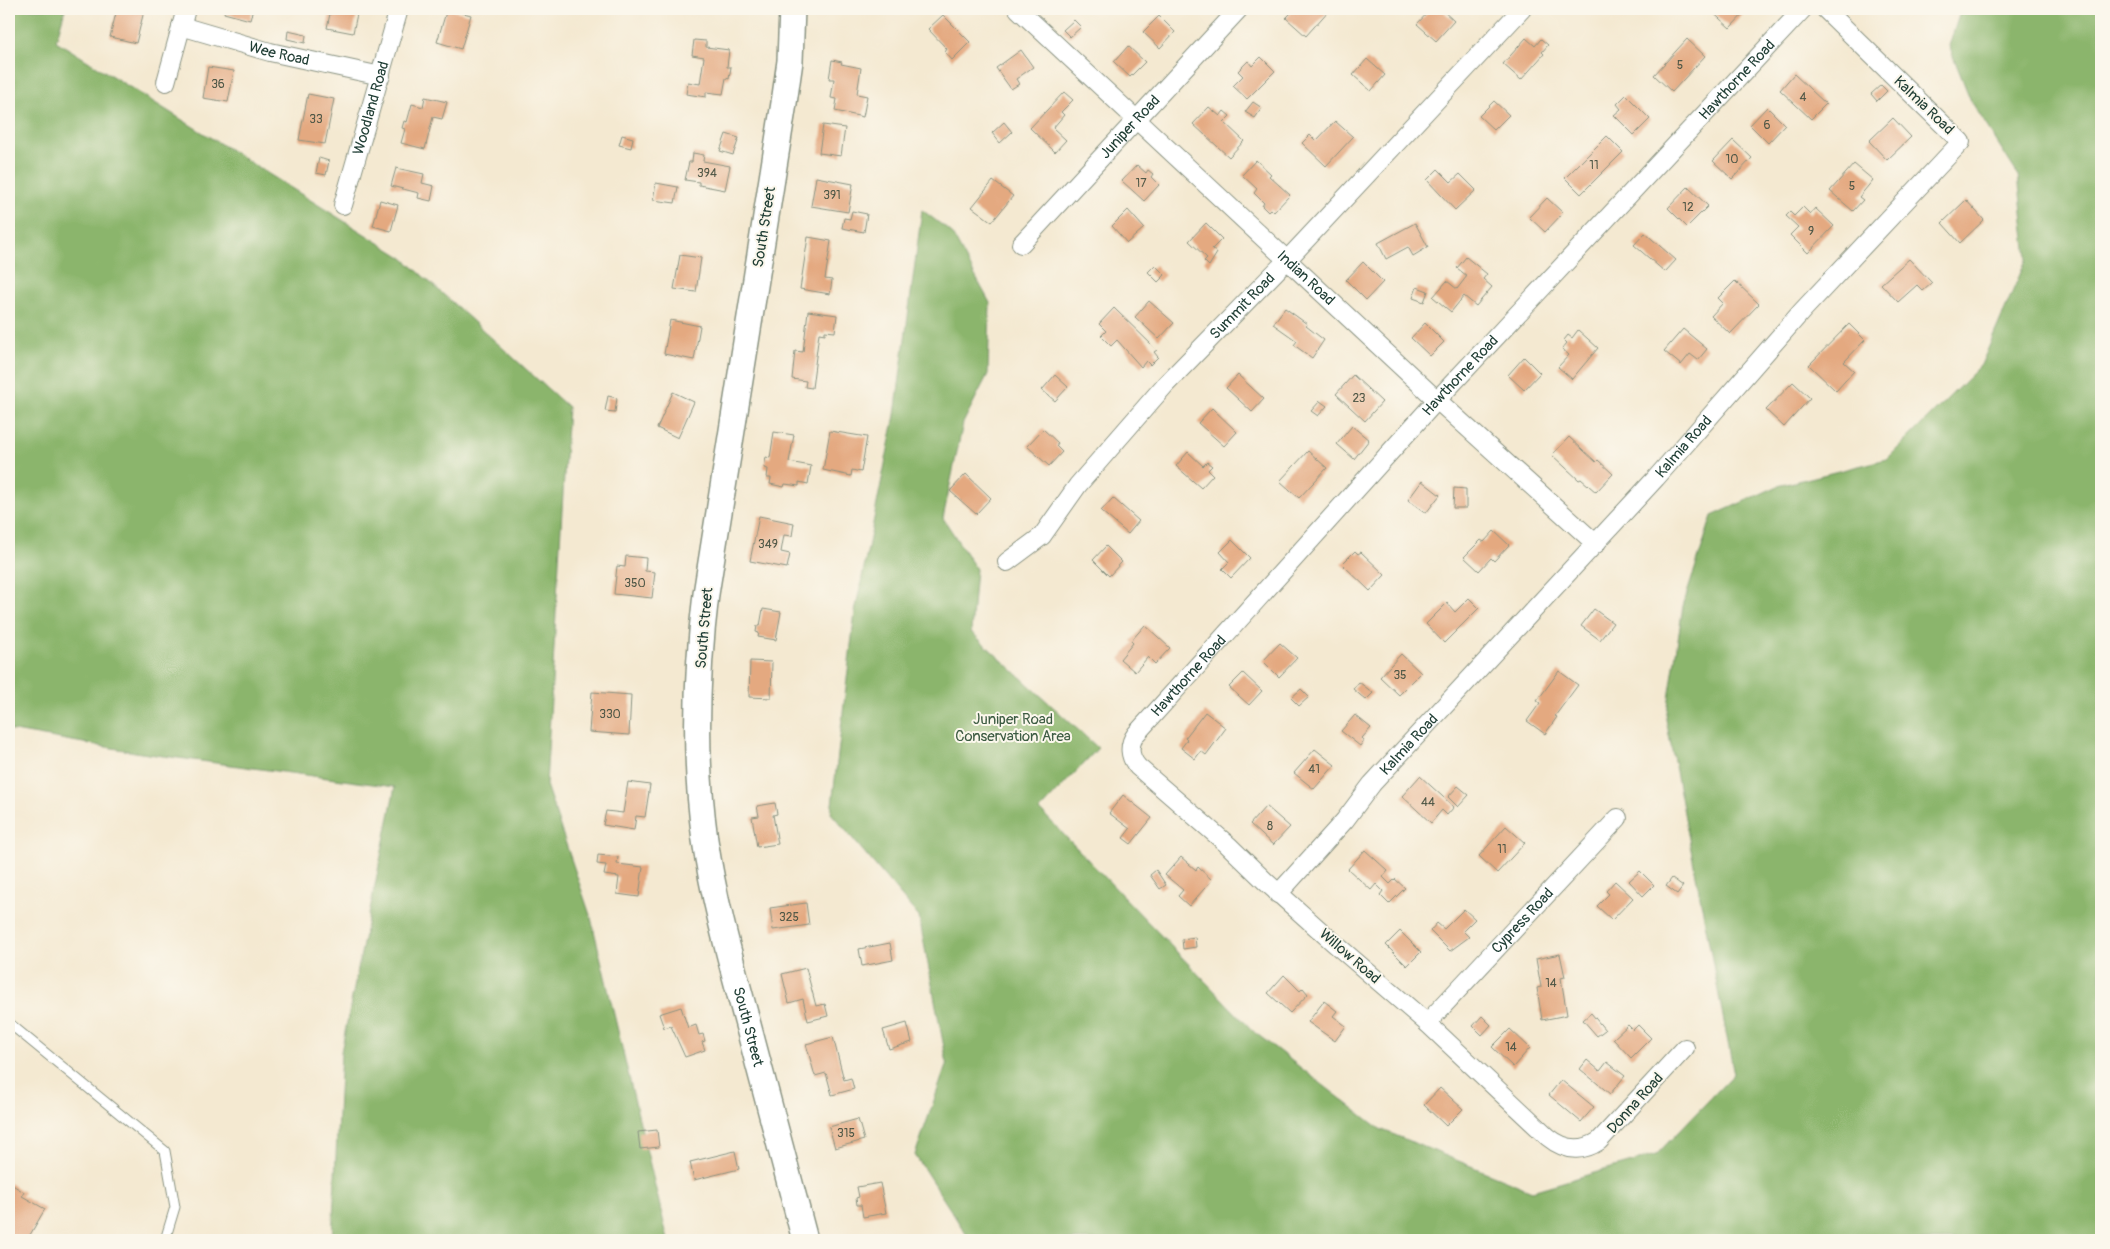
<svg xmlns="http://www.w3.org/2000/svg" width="2110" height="1249" font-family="Pangolin,sans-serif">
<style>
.forest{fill:#8bb56c;stroke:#557950}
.building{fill:#e4a980}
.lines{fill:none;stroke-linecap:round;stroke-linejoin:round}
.lane-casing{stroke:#8a9382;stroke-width:11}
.street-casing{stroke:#8a9382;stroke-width:20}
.secondary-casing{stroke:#8a9382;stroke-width:28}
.lane{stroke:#fff;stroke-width:9}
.street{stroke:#fff;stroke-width:18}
.secondary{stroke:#fff;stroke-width:25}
.labels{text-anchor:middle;stroke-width:4;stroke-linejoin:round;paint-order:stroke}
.number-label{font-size:12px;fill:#505847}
.street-label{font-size:15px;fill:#1f3d34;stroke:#fbf7ec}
.park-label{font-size:15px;fill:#3c5b42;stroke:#fbf7ec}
</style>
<rect width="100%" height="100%" fill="#fbf7ec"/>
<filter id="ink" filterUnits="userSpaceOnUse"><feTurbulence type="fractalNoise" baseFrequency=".02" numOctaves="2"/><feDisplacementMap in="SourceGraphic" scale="10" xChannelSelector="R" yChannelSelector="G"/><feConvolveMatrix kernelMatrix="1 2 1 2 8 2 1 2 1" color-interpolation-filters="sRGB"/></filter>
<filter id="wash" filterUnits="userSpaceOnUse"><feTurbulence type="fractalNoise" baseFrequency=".0096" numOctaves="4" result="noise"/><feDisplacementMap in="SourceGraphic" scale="20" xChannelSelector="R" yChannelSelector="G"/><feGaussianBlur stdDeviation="1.12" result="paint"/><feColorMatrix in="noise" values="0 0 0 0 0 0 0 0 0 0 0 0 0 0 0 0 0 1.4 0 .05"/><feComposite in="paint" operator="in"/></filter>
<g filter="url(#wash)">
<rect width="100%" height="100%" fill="#f4e9d1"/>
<path class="forest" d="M9,9h56l-9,32 347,217 165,149 -22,378 45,133 77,322h-336l9,-188 54,-265 -254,-34 -132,-23z
M1961,9h140v1231h-1131l-55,-85 32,-92 -28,-146 -88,-104 24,-201 40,-197 27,-205 29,22 39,71 -2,71 -25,49 -20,95 33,51 -5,63 127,116 -58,62 213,221 127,98 152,62 124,-36 78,-81 -68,-355 17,-113 29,-90 66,-30 109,-27 94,-94 46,-107 -9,-83 -47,-74 -22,-55z"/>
<g id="blocks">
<path class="building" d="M117,9l27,2 -8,32 -26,-6z
M225,9h28l-3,11 -26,-7z
M331,9h27l-5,24 -26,-5z
M447,9l24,6 -10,34 -24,-7z
M1295,9h35l-24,27 -20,-18z
M1431,9h10l13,12 -18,20 -19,-17z
M1709,9h39l-18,19z
M943,15l27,27 -18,18 -7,-8 2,-3 -19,-20z
M1159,16l16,16 -15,16 -17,-16z
M1074,20l7,7 -11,10 -7,-7z
M288,31l18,4 -1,8 -18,-4z
M1526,38l9,8 6,-7 7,6 -6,7 2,2 -23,26 -18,-16z
M1687,39l18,17 -33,36 -18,-17z
M694,40l12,1v6l23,3 -2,17h4l-2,12 -3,-1 -3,16 -17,-2v5l-20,-3 2,-12 12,2 4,-27 -12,-2z
M1128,46l17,16 -15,15 -16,-15z
M1021,50l12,17 -17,12 3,5 -8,5 -15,-21z
M1261,57l14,14 -28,28 -14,-13 10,-10 -5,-5 10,-10 4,5z
M1367,59l18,16 -14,16 -18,-16z
M832,60l10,2 -1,2 20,4 -4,26 10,2 -4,21 -28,-6 2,-12 -6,-1 3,-19h-5z
M208,67l26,4 -6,31 -25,-4z
M1794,74l32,30 -15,15 -31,-29z
M1881,85l6,6 -10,10 -6,-7z
M1064,92l9,8 -12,12 3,3 -11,13 13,12 -11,12 -25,-24z
M308,94l26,5 -9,45 -26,-4z
M1626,95l24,24 -16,16 -20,-20 7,-6 -4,-5z
M425,97l22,5 -5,17 -9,-2 -8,32 -24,-6 4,-14 -3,-1 2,-7 3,1 5,-18 11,3z
M1494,101l15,14 -15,15 -15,-14z
M1253,102l9,6 -7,10 -10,-6z
M1209,107l11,9 4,-5 6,5 -6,6 20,19 -15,16 -36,-33z
M1767,107l18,18 -17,18 -18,-18z
M1893,118l18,19 -24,23 -18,-19z
M1335,121l18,16 -27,29 -24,-23 8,-8 6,6z
M1004,122l8,10 -12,11 -8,-10z
M823,125l22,3 -4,28 -22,-3z
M726,134l13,4 -6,17 -13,-4z
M622,135l11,3 -2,10 -12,-3z
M1607,136l16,16 -42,42 -16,-16z
M1733,140l19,18 -20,21 -19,-18z
M693,153l11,2 -1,6 27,5 -5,24 -26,-5v-3l-14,-2 4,-18h3z
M319,158l10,3 -3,14 -10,-2z
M1256,160l15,14 -2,2 21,19 -16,17 -3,-3 -3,3 -6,-6 2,-3 -10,-10 3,-4 -15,-14z
M1854,164l19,16 -14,17 4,3 -10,11 -23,-20z
M1137,165l9,8 2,-3 5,4 -2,3 8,8 -15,16 -22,-20z
M396,168l28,6 -2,9 12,3 -3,15 -13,-3 1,-5 -28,-7z
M1438,169l13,13 9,-8 16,16 -21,20 -28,-30z
M816,177l37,7 -5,28 -37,-6z
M993,181l20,15 -21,26 -20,-15z
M656,183l22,4 -3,16 -22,-3z
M1688,187l20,19 -21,21 -19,-19z
M1547,198l16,15 -18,19 -16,-15z
M380,200l18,5 -7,26 -18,-5z
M1966,200l18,20 -24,23 -18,-20z
M1803,207l7,7 5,-6 19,18 -26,27 -18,-18 8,-8 -12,-11 4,-4 4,4z
M1128,210l16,18 -17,15 -15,-17z
M852,211l15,3 -3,18 -22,-4 2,-10 6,1z
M1206,223l16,16 -10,10 5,4 -8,13 -5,-5 3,-3 -18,-17z
M1415,223l13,24 -15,9 -5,-9 -22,12 -8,-16z
M1645,233l31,27 -11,12 -31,-27z
M808,237l23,4 -6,38 7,1 -2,14 -30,-5z
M680,255l21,3 -5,34 -22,-3z
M1466,257l21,17 -4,5 9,8 -16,19 -12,-10 -13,16 -18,-15 14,-16 10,8 10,-13 -10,-8z
M1909,259l23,24 -9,8 -6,-6 -19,17 -17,-18z
M1363,262l20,20 -17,18 -20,-20z
M1155,265l10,10 -7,7 -10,-10z
M1735,281l24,23 -29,30 -19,-18 12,-13 -5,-5z
M1417,287l11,4 -4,11 -11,-4z
M1149,301l25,22 -15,16 -24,-22z
M1114,308l43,42 -3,2 4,5 -8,8 -4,-4 -5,6 -24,-27 -6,6 -10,-10 5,-5 -7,-7z
M1285,308l22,16 -1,2 18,14 -12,18 -18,-13 3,-4 -24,-17z
M808,311l29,4 -2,17 -10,-1v3l-6,-1 -7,55 -7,-1 1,-6 -14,-2 3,-28 8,1z
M670,320l30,6 -6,34 -30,-6z
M1425,323l19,19 -14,14 -19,-18z
M1849,324l16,16 -21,22 10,9 -18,20 -27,-26z
M1683,329l24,20 -9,11 -8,-6 -9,11 -17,-14z
M1578,330l20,18 -26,31 -14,-12 11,-12 -7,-6 5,-6 -3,-3 4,-5 4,3z
M1524,357l16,16 -16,17 -16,-15z
M1055,375l13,12 -13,14 -13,-11z
M1238,375l26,24 -12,13 -26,-24z
M1353,375l29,27 -17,19 -29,-27z
M1793,382l17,16 -26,29 -18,-17z
M673,392l21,10 -16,36 -21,-10z
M608,396l9,2 -2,14 -10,-1z
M1320,401l7,5 -9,10 -7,-5z
M1212,408l25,24 -13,14 -26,-23z
M1352,426l17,14 -15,19 -17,-15z
M1043,429l15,14 -2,3 6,6 -13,14 -22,-20z
M830,431l37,6 -6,35 -9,-2 -1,6 -28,-6z
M774,432l20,3 -5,27 22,4 -3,18 -9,-2v4l-14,-2 -1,3 -14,-3 1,-6h-4l1,-9 -4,-1 2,-11 4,1z
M1569,437l27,25 2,-2 15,14 -17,18 -15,-13 -2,1 -27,-25z
M1308,451l19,17 -28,30 -19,-17z
M1188,452l15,14 4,-4 5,4 -4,4 5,5 -12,13 -25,-22z
M966,474l25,24 -15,16 -26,-23z
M1422,481l18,14 -14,18 -18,-13z
M1454,488l12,1v19h-13z
M1113,498l26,23 -11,13 -27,-23z
M759,516l35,7 -2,13 -8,-1 -3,17 9,2 -3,14 -37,-7z
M1494,531l15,14 -15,16 -3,-3 -12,13 -15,-14 17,-17 3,2z
M1232,540l18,18 -19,20 -9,-9 7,-7 -9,-10z
M1106,546l16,16 -13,14 -16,-16z
M1355,551l3,3 3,-2 24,23 -15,16 -28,-27z
M626,556l20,2 -1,13 10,1 -3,26 -38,-4 3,-28 8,1z
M1469,598l10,10 -35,35 -18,-19 21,-21 8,9z
M763,609l18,3 -5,28 -18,-3 1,-4 -3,-1 1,-6h3z
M1594,609l19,14 -13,17 -19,-14z
M1145,625l25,23 -15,16 -7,-7 -13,15 -15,-13 13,-16 -2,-2z
M1280,643l17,15 -18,19 -16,-16z
M1401,654l20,19 -22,22 -19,-18z
M750,661l22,1 -1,36 -22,-1z
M1559,671l19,14 -23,31 2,1 -12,17 -18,-13 13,-18 -3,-2z
M1243,673l19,18 -13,14 -20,-18z
M1359,682l14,11 -7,7 -13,-11z
M1301,689l8,8 -10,9 -8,-8z
M592,692l39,3 -2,40 -40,-3z
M1205,712l21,16 -20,27 -5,-4 -6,8 -14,-11 6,-8 -2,-2z
M1355,715l16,13 -9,10 2,2 -4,6 -19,-15z
M1315,749l20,16 -21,24 -20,-16z
M1420,776l34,31 -7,8 -5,-5 -11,13 -29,-27z
M628,782l22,3 -5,32 -9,-1 -2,14 -31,-5 3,-14 17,2z
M1458,786l11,9 -11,12 -10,-10z
M1123,795l29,23 -21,26 -8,-6 7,-9 -21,-16z
M775,803l2,11 -4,1 5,29 -21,3 -5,-30 7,-1 -2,-10z
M1266,806l24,21 -17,18 -23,-21z
M1506,826l19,17 -28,30 -18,-17z
M1365,850l23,21 -5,6 7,7 5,-5 10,9 -16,16 -9,-9 3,-4 -7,-7 -5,6 -23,-21z
M598,855l20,2 -1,7 26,3 -4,30 -22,-3 2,-17 -15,-2 2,-10 -9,-1z
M1181,857l15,13 2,-3 14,13 -23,26 -11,-10 5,-6 -18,-15z
M1156,870l10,15 -6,4 -10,-14z
M1640,871l14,14 -11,11 -14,-15z
M1672,878l11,8 -6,8 -11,-8z
M1615,881l18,17 -21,22 -15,-14 12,-12 -3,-3z
M806,903l3,22 -36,5 -3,-22z
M1464,909l11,10 -12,12 6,6 -19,14 -20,-20 7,-8 7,6z
M1400,931l21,21 -14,14 -21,-21z
M1195,937l1,10 -13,2 -1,-10z
M890,943l3,17 -31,6 -3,-17z
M1560,954l5,23 -4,1 6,37 -25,5 -5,-32 4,-1 -5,-28z
M806,968l10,38 9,-2 3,12 -20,5 -5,-22 -14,4 -7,-29z
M1284,975l16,16 3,-3 5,6 -18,19 -22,-20z
M1324,1001l13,10 -4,5 13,10 -11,15 -27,-19z
M681,1007l7,21 8,-3 3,10 4,-1 2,7 -3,1 3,8 -20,7 -14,-31 -7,2 -5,-14z
M1591,1013l14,17 -8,6 -14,-16z
M1482,1016l9,9 -9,10 -9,-9z
M907,1023l5,19 -23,7 -6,-19z
M1628,1025l5,5 5,-5 13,13 -20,20 -18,-19z
M1510,1029l20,19 -17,19 -21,-20z
M833,1037l11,43 7,-2 3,11 -22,6 -6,-22 -11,3 -9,-32z
M1587,1060l13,11 7,-9 18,14 -15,18 -30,-25z
M1561,1080l33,27 -13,15 -32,-27z
M1440,1088l23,21 -17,17 -22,-21z
M858,1119l6,21 -29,8 -6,-21z
M657,1130l2,17 -19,2 -2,-17z
M735,1151l4,18 -45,11 -4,-18z
M9,1183l15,9 -2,4 23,13 -18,31h-18z
M880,1183l6,30 -23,4 -2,-12h-4l-1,-7 3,-1 -2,-10z"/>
</g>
</g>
<g filter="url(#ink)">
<use href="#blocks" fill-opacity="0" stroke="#8a9382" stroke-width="1"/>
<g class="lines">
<defs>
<path id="lane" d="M9,1023l156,128 10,56 -10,33"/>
<g id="street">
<path id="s1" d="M1018,9l419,391 159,144"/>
<path id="s2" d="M181,26l89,26 111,24"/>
<path d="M166,82l20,-73"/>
<path id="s3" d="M343,205l56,-196"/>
<path id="s4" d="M1021,244l218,-235"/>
<path id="s5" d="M1007,562l35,-26 36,-51 87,-100 122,-125 235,-251"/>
<path id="s6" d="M1278,894l67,-74 27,-36 284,-306 147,-168 158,-168 -136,-133"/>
<path id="s7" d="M1427,1023l191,-205"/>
<path id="s8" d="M1685,1048l-86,93c-18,12 -35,9 -51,-4l-121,-114 -93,-80 -68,-61 -38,-37 -90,-78c-9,-10 -10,-22 -2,-33l301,-334 366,-391"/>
</g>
<g id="secondary">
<path id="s9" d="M792,9l-2,52 -6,42 -78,491c-10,81 -12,165 -1,246 9,61 26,121 42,181 19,73 39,146 58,219"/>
</g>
</defs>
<use href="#lane" class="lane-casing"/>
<use href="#street" class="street-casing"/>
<use href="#secondary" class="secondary-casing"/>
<use href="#lane" class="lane"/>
<use href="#street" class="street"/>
<use href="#secondary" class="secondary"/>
</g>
</g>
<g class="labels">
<g class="number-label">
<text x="1680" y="69">5</text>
<text x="218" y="88">36</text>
<text x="1803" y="101">4</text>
<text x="316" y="123">33</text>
<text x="1767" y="129">6</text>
<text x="1732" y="163">10</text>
<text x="1594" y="169">11</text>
<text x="707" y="177">394</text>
<text x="1141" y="187">17</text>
<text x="1852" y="190">5</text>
<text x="832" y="199">391</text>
<text x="1688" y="211">12</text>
<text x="1811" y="235">9</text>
<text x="1359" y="402">23</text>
<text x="768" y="548">349</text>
<text x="635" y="587">350</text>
<text x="1400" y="679">35</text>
<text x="610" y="718">330</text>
<text x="1314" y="773">41</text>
<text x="1428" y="806">44</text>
<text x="1270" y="830">8</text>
<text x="1502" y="853">11</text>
<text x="789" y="921">325</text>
<text x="1551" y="987">14</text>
<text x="1511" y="1051">14</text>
<text x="846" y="1137">315</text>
</g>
<g class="street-label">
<text dy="5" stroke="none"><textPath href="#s2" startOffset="102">Wee Road</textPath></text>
<text dy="5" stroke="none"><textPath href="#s8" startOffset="1659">Hawthorne Road</textPath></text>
<text transform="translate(1924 105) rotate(44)" y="5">Kalmia Road</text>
<text dy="5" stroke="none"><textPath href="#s3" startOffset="101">Woodland Road</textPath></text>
<text dy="5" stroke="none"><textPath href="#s4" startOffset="160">Juniper Road</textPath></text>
<text transform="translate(764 227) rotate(-81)" y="5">South Street</text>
<text dy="5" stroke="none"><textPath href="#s1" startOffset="394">Indian Road</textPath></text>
<text dy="5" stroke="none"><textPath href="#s5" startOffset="349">Summit Road</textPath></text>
<text dy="5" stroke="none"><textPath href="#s8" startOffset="1254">Hawthorne Road</textPath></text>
<text dy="5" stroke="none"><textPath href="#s6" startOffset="604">Kalmia Road</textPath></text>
<text transform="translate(704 628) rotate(-85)" y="5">South Street</text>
<text dy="5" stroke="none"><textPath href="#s8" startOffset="849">Hawthorne Road</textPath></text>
<text dy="5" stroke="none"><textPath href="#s6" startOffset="199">Kalmia Road</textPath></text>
<text dy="5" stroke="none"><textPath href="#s7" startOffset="140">Cypress Road</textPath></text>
<text transform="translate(1350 956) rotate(41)" y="5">Willow Road</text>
<text dy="5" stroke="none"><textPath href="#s9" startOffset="1030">South Street</textPath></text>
<text transform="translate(1635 1103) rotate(-48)" y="5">Donna Road</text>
</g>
<g class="park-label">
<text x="1013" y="724">Juniper Road<tspan x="1013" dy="17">Conservation Area</tspan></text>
</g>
</g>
<rect width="2110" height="1249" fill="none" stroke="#fbf7ec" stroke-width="30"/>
</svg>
